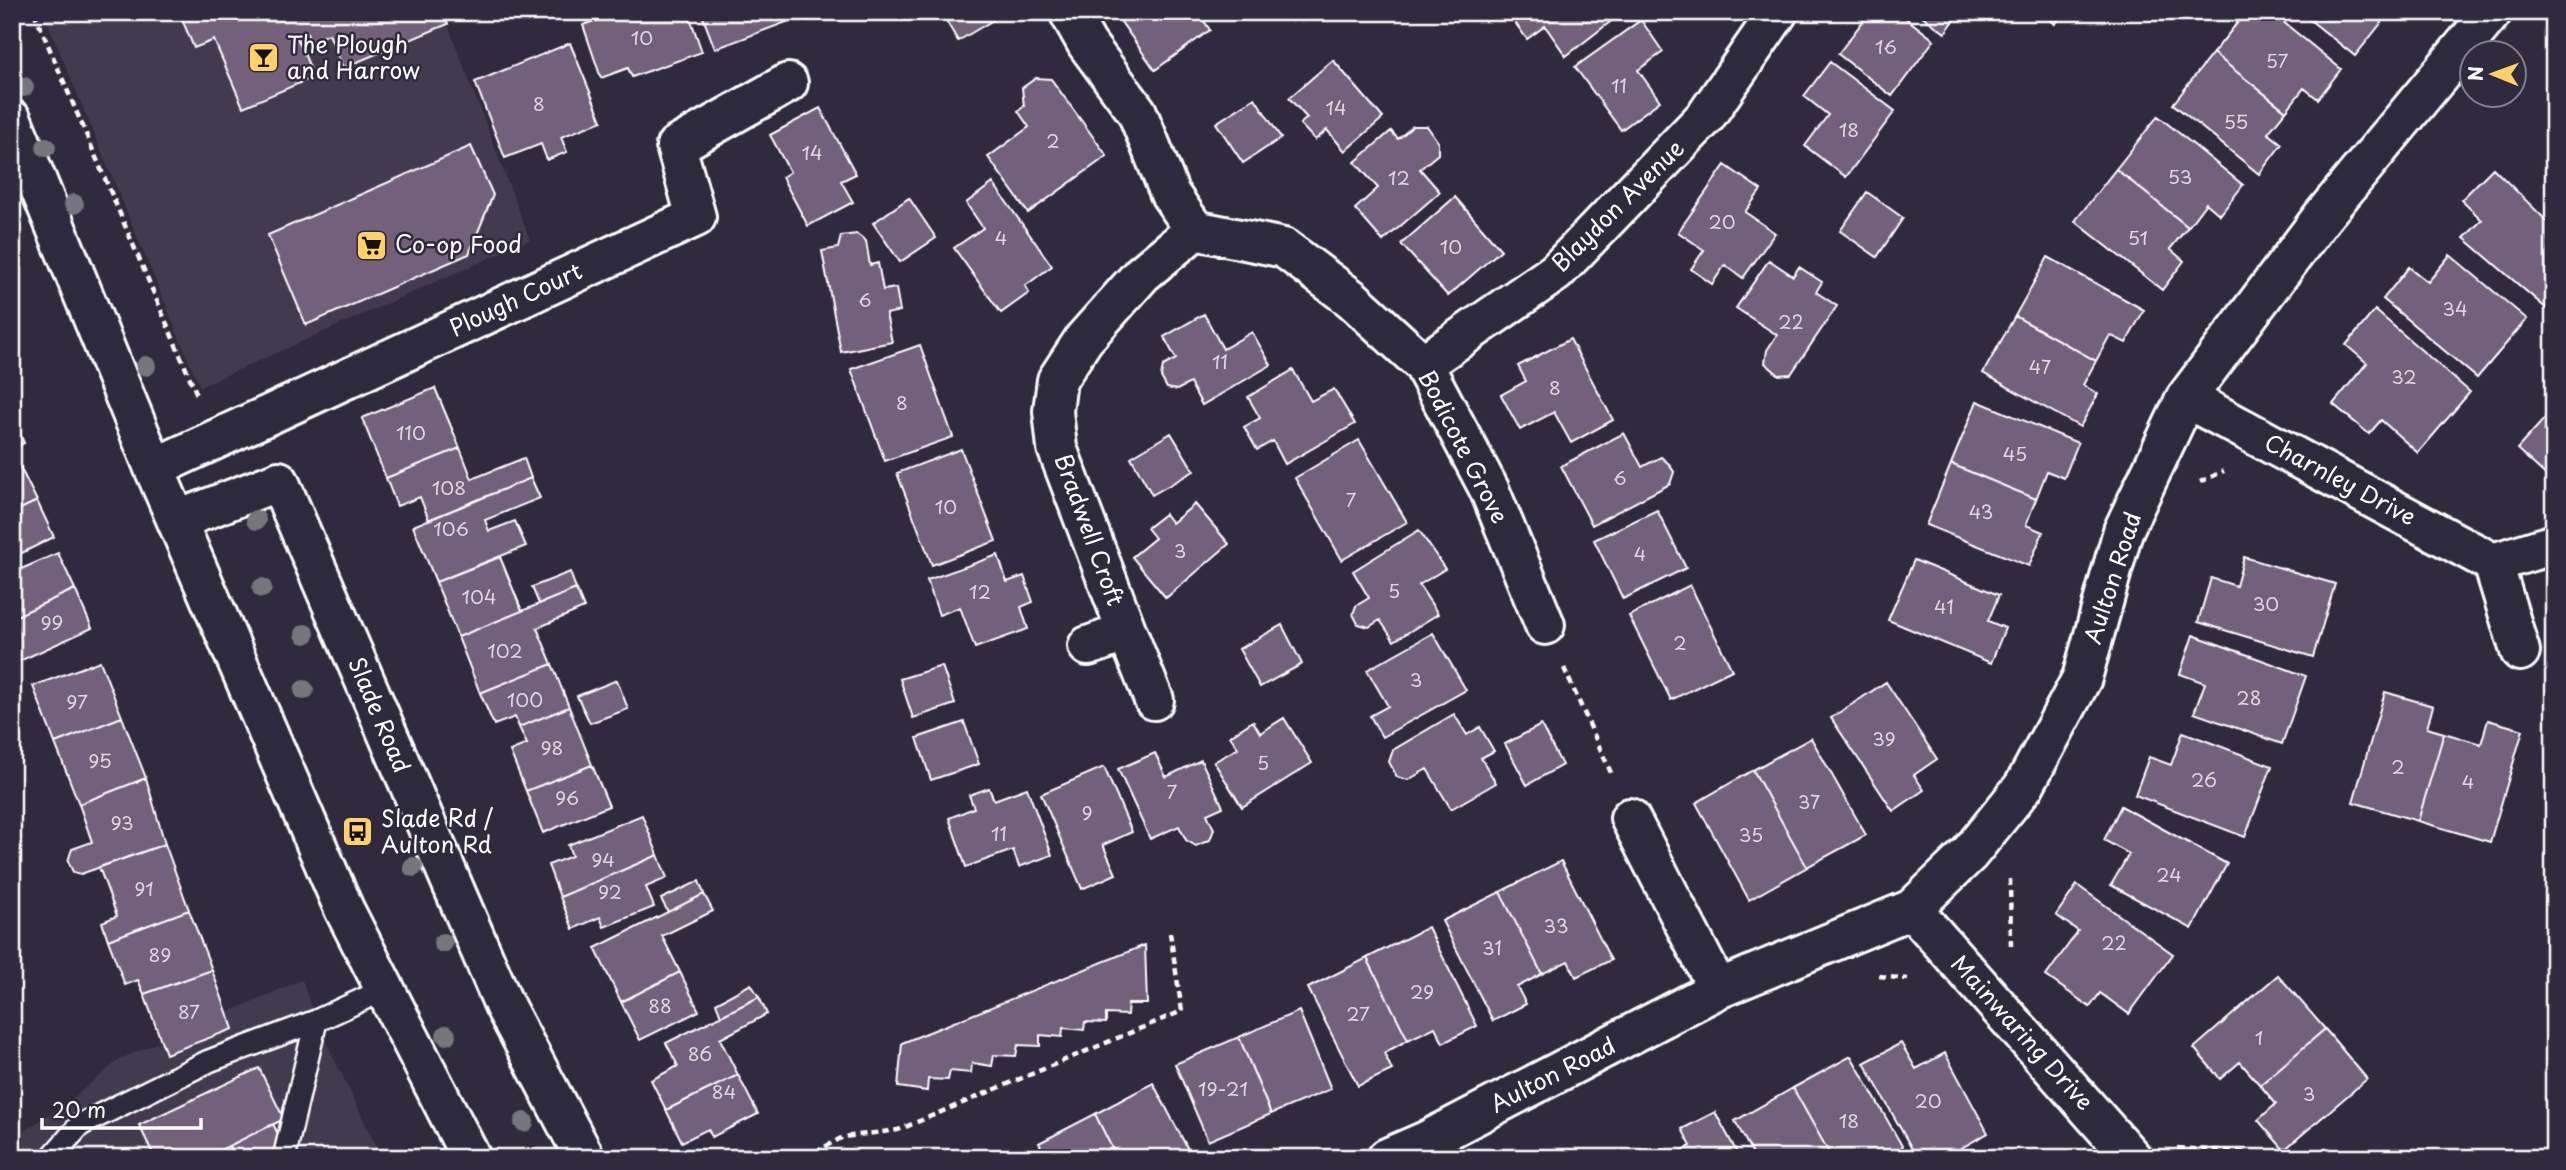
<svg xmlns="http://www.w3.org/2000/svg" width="2566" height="1170" font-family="'Playpen Sans',sans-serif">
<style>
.built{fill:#433a4f}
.building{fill:#73607a;stroke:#fff;stroke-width:2}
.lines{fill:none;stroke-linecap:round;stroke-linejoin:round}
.lane-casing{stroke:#fff;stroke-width:26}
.street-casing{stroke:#fff;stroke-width:44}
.secondary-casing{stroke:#fff;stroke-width:44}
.path{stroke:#fff;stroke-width:4.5;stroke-dasharray:7 5;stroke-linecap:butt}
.lane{stroke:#2f2a3d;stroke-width:21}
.street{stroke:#2f2a3d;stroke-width:38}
.secondary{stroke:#2f2a3d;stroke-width:38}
.tree{fill:#75777d}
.labels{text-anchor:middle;stroke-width:5;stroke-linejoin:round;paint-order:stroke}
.number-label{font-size:19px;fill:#dcd7de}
.poi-label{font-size:23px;fill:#fff;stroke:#2f2a3d;text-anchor:start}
.street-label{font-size:23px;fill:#fff;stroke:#2f2a3d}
</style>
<rect width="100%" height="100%" fill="#2f2a3d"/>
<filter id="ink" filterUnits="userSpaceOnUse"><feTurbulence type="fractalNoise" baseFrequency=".0143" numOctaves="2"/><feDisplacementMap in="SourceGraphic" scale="14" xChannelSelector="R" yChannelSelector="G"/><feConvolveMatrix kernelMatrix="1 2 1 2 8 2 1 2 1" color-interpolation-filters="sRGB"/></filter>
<g filter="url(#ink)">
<path class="built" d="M43,12h400l87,228 -330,147z
M302,980l14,41 66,137h-370v-19l56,-37 52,-43z"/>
<path class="building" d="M179,12h264l5,12 -105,44 -14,-34 -19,8 -4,-11 -10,4 18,42 -71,30 -29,-67 -20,8z
M618,12h70l14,40 -70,25 -4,-9 -27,10 -18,-53z
M701,12h112l-98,37z
M941,12h64v1l-47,28z
M1114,12h84l12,18 -55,40z
M1623,12l-57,44 -21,-30 -18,13 -19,-26z
M1870,12h28l36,28 -42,56 -54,-42z
M1917,12h43l-15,21z
M2041,12h24l-10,12z
M2246,12h25l70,57 -23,30 -14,-11 -18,23 -73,-58z
M2300,12h80l6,5 -31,39z
M1641,20l22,32 -25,18 22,31 -39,29 -46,-63z
M570,43l32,78 -41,16 6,15 -20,8 -6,-16 -36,14 -30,-76z
M2213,53l73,58 -18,22 14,11 -23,30 -86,-70z
M1333,60l50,58 -38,33 -18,-21 -12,10 -15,-16 7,-6 -18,-20z
M1830,62l65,49 -49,66 -41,-31 23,-31 -24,-19z
M1036,78l15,1 56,77 -79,57 -40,-56 41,-30 -11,-16 6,-5 -2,-18z
M1255,98l26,40 -38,25 -27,-40z
M820,108l36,66 -15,7 12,21 -45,24 -26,-49 8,-5 -20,-37z
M2158,116l85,69 -23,30 -14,-12 -18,24 -72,-58z
M1413,126h14l11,16v12l-18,15 20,23 -57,49 -28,-32 23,-21 -23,-26 36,-31 7,8z
M471,146l22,49 -24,59 -163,71 -38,-90z
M1725,165l36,25 -16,22 30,21 -32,45 -18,-13 -13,19 -21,-15 13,-19 -26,-18z
M2493,168l61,60v87l-90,-77 18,-18 -21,-20z
M2116,169l72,58 -18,22 14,12 -22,29 -87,-69z
M993,183l59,83 -27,20 4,7 -28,20 -47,-65 29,-20 -17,-25z
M1867,192l36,26 -26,39 -37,-26z
M1455,197l46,53 -53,46 -47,-52z
M909,198l27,40 -36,24 -27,-39z
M857,234l9,7 4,24 8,-2 5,27 13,-2 4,23 -14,3 6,28 -51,10 -19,-101 16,-3 3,-12z
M2450,255l77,64 -50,59 -94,-79 26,-32 19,15z
M2048,257l96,53 -18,33 -16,-8 -14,26 -81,-45z
M1769,260l24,16 6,-9 23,15 -6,10 21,14 -46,68 -12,1 -14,-12 2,-13 10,-15 -41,-27z
M2375,310l95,82 -52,61 -37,-33 -12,14 -36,-30 34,-41 -21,-18z
M1204,314l19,35 29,-17 19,33 -69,40 -12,-22 -13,7 -10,-2 -6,-11 2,-11 13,-7 -12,-22z
M2015,316l81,45 -13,24 15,9 -18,33 -97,-54z
M1570,339l43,81 -42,23 -17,-31 -34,18 -19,-35 25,-14 -8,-15z
M920,345l33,92 -68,24 -34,-92z
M1293,370l18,31 23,-12 21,35 -70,40 -12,-23 -16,9 -13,-23 16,-9 -12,-21z
M435,388l25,60 -74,30 -24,-60z
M1977,401l101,42 -14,35 -17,-7 -11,28 -85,-35z
M2554,408v64l-5,6 -32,-29z
M17,427l7,16 -12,6v-20z
M1171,433l23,38 -42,24 -21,-38z
M1624,433l18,34 19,-10 8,7 5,8 -4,12 -78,41 -31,-59z
M1359,440l48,82 -65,38 -47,-82z
M460,448l12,31 52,-21 7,20 -102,42 -9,-23 -23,9 -11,-28z
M961,449l35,92 -64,24 -35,-92z
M18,463l19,38 -25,12v-47z
M1951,464l85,35 -10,26 17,7 -14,34 -103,-41z
M531,478l9,20 -55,22 4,11 26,-10 11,25 -90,36 -23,-56z
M37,501l17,36 -42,21v-45z
M1195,504l34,40 -63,54 -34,-41 23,-19 -8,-10 18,-14 7,9z
M1657,510l29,58 -63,31 -29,-59z
M1419,530l26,39 -26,16 19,29 -44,27 -14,-21 -11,7 -11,-3 -5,-10 3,-8 13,-8 -16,-27z
M58,553l17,36 -63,29v-45z
M998,555l9,27 17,-6 9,26 -12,5 7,22 -53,19 -15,-41 -21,8 -12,-35z
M500,557l22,54 -64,26 -22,-55z
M2244,557l91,27 -22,73 -115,-35 13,-44 25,8z
M1914,560l85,35 -11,26 17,7 -14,35 -103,-43z
M570,572l6,17 -37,15 -7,-17z
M1690,585l42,85 -61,30 -42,-84z
M75,589l17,39 -79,36 -1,-30 6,-2 -6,-14z
M576,589l8,19 -47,20 15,36 -72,29 -22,-56z
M1282,625l20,39 -42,23 -21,-38z
M1433,633l33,57 -84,47 -12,-21 18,-10 -21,-36z
M2193,635l113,41 -24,68 -88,-31 11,-30 -25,-9z
M100,661l22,56 -67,26 -22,-57z
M552,664l17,43 -50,20 -4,-10 -21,8 -14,-32z
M942,666l13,38 -42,14 -13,-39z
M617,680l11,29 -38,14 -13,-27z
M1886,682l51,77 -23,16 10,15 -31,21 -62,-93z
M2385,692l48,14 -6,22 17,5 -26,88 -65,-19z
M569,707l23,58 -66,26 -16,-40 17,-7 -8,-17z
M1454,714l13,21 13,-8 14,24 -13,7 15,25 -45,26 -24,-40 -19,11 -11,-3 -8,-15 4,-12z
M122,717l24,61 -67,26 -24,-61z
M1284,718l28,45 -70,44 -28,-45 24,-14 -8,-12 23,-15 7,12z
M2488,720l35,10 -33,112 -72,-21 26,-88 37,11z
M964,722l15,42 -48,16 -14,-42z
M1541,725l21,40 -35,20 -22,-41z
M2183,732l89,34 -27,71 -110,-42 14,-38 22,8z
M1811,738l55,97 -59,32 -54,-97z
M1155,753l11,24 35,-17 22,47 -16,7 7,15 -4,11 -14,6 -10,-6 -7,-14 -29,13 -32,-70z
M592,765l17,41 -66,27 -17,-42z
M1104,767l28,65 -29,13 13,29 -34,15 -41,-95z
M1753,770l54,97 -58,33 -53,-97z
M146,778l19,66 -84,30 -8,-2 -5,-11 4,-12 20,-7 -13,-38z
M989,788l5,12 33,-12 25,67 -33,12 -6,-17 -47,17 -17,-49 25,-10 -5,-13z
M2121,806l106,58 -35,65 -81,-44 18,-31 -25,-14z
M642,815l16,40 -98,42 -12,-32 24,-9 -4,-11z
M165,844l24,66 -81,30 -6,-18 15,-6 -18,-49z
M658,855l9,23 -21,9 8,20 -50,20 -4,-10 -27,12 -13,-32z
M1561,861l50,99 -35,17 -8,-16 -26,13 -42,-82z
M699,881l5,13 -36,18 -7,-13z
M2077,885l96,69 -44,60 -29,-21 -10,14 -44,-31 32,-45 -22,-16z
M1500,892l42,82 -25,13 9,17 -33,17 -51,-100z
M704,894l9,17 -51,25 18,36 -59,30 -26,-54z
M189,910l23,60 -68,24 -6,-14 -13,5 -17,-45z
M1428,927l49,99 -34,17 -8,-16 -27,13 -41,-82z
M1145,945l2,59h-19l-1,11 -21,-1v9l-21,-1 -1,8 -21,-2 -1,9 -22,-2v11l-22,-1 -2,11 -22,-1 -2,11 -20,-3 -1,10 -21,-2 -2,9 -20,-1 -1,12 -29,-4 4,-44z
M1367,958l41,82 -24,13 8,17 -34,16 -50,-98z
M212,970l21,59 -67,25 -22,-60z
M680,972l19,39 -59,29 -19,-38z
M2278,975l47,54 -65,56 -20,-23 -20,17 -26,-31z
M751,984l8,13 -38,19 -5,-13z
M759,997l8,17 -47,25 18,36 -72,35 -15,-30 27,-14 -12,-23z
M1299,1011l32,78 -60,25 -32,-77z
M2325,1029l42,50 -83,71 -26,-30 18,-16 -16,-19z
M1239,1037l32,77 -63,27 -33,-77z
M1901,1043l15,26 29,-16 43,80 -45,25h-26l-53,-95z
M1851,1056l55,97 -9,5h-65l-39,-70z
M259,1068l25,51 -80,39h-49l-16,-33z
M738,1075l20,39 -46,23 -4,-8 -26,13 -16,-32z
M1153,1083l38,72 -5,3h-69l-22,-44z
M1793,1088l39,70h-77l-20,-37z
M1715,1112l25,46h-71l22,-12 -9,-17z
M1095,1114l22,44h-70l-8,-15z
M273,1124l17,34h-55l-6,-12z"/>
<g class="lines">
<defs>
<path id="lane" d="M51,1158l29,-33 129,-64 107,-40 69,-32
M284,1158l32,-137"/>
<path id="street" d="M1069,12l18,32 50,68 33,82 25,36 89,18 68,51 71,65 66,125 56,136
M1423,364l133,-92 150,-156 72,-104
M2186,398l307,165
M154,468l542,-251 -20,-71 112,-63
M178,520l101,-39 225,524 81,153
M1127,632l27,68
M1088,646l39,-14 -70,-184 -4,-37 4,-31 27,-41 58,-65 53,-44
M2520,651l-27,-88 61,-19
M1630,818l88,171
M1912,909l220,249
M1387,1158l37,-16 294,-153 194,-80 57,-55 55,-68 58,-108 41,-147 63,-133 136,-181 170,-205"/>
<path id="secondary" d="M12,120l142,348 190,441 127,249"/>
</defs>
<use href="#lane" class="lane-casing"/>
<use href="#street" class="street-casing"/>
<use href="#secondary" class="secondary-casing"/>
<path class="path" d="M34,12l164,385
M2200,482l24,-11
M1564,668l48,107
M2010,879l1,68
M1879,976l29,3
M2177,1148l66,4v6
M804,1158l39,-21 55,-7 284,-119 -12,-78"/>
<use href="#lane" class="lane"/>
<use href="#street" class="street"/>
<use href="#secondary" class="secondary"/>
</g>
<g class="tree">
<circle cx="24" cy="87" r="10"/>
<circle cx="46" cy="147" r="10"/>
<circle cx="74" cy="204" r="10"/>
<circle cx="146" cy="366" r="10"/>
<circle cx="256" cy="520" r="10"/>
<circle cx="262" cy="588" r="10"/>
<circle cx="305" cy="634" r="10"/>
<circle cx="304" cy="690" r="10"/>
<circle cx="413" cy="867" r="10"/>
<circle cx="443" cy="943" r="10"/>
<circle cx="446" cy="1035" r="10"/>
<circle cx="524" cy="1122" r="10"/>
</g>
</g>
<defs>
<symbol id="bar-square" viewBox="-11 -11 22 22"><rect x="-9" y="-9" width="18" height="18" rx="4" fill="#ffd166" stroke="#2f2a3d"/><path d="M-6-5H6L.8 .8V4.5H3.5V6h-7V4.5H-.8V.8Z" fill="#111"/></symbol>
<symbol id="supermarket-square" viewBox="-11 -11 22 22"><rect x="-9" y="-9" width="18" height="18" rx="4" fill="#ffd166" stroke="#2f2a3d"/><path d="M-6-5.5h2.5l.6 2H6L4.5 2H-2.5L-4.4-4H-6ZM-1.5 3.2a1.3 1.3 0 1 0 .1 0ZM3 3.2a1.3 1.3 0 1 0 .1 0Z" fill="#111"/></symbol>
<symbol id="bus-square" viewBox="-11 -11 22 22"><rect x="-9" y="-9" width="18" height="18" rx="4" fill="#ffd166" stroke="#2f2a3d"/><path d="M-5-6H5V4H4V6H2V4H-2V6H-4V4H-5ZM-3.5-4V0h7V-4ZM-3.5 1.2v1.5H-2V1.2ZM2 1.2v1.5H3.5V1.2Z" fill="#111"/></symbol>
</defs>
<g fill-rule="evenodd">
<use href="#bar-square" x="246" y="40" width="35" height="35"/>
<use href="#supermarket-square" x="354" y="228" width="35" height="35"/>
<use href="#bus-square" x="340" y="814" width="35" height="35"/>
</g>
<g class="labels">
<g class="number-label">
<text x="642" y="45">10</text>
<text x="1886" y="54">16</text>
<text x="2277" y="68">57</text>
<text x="1619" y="93">11</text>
<text x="539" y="111">8</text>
<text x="1336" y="115">14</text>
<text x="2236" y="129">55</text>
<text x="1849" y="137">18</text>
<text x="1053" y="148">2</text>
<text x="812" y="160">14</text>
<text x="2180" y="184">53</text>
<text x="1399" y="185">12</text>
<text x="1722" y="229">20</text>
<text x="1001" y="245">4</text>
<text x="2138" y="245">51</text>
<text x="1451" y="254">10</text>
<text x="865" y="307">6</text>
<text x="2455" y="316">34</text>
<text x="1791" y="329">22</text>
<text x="1220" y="369">11</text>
<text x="2040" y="374">47</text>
<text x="2404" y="384">32</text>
<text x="1555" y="395">8</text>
<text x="902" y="410">8</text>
<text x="411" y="440">110</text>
<text x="2015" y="461">45</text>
<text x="1620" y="485">6</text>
<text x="449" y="495">108</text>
<text x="1351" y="507">7</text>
<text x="946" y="514">10</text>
<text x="1981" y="519">43</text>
<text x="451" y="536">106</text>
<text x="1180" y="558">3</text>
<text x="1640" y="561">4</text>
<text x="1394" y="598">5</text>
<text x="980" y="599">12</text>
<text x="479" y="604">104</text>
<text x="2266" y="611">30</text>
<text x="1944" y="614">41</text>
<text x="52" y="630">99</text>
<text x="1680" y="650">2</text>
<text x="505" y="658">102</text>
<text x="1416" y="687">3</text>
<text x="2249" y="705">28</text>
<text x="525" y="707">100</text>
<text x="77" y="709">97</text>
<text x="1884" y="746">39</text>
<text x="552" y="755">98</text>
<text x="100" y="768">95</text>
<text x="1263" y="770">5</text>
<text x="2398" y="774">2</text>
<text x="2204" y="787">26</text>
<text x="2468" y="789">4</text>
<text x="1172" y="799">7</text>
<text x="567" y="805">96</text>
<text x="1809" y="809">37</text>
<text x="1087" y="820">9</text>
<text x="122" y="830">93</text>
<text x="999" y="841">11</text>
<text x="1751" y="842">35</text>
<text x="603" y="867">94</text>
<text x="2169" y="882">24</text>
<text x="144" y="896">91</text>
<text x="610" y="899">92</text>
<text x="1556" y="933">33</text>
<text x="2114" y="950">22</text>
<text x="1492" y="955">31</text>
<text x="160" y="962">89</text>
<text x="1422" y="999">29</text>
<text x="660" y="1013">88</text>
<text x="189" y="1019">87</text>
<text x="1358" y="1021">27</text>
<text x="2259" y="1045">1</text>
<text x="700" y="1061">86</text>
<text x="1223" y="1096">19-21</text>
<text x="724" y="1099">84</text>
<text x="2309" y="1101">3</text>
<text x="1928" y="1108">20</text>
<text x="1849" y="1128">18</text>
</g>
<g class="poi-label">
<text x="287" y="53">The Plough<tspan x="287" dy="26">and Harrow</tspan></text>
<text x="395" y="253">Co-op Food</text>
<text x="381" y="827">Slade Rd /<tspan x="381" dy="26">Aulton Rd</tspan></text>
</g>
<g class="street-label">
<text transform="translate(1618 206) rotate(-45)" y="8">Blaydon Avenue</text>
<text transform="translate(516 300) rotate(-25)" y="8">Plough Court</text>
<text transform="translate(1463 447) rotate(63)" y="8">Bodicote Grove</text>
<text transform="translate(2340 480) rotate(28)" y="8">Charnley Drive</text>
<text transform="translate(1089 530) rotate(70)" y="8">Bradwell Croft</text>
<text transform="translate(2113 578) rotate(-72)" y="8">Aulton Road</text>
<text transform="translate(379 715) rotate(67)" y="8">Slade Road</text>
<text transform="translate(2022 1033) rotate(48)" y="8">Mainwaring Drive</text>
<text transform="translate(1553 1075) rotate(-27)" y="8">Aulton Road</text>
</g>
</g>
<rect width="2566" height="1170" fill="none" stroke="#2f2a3d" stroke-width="42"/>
<rect x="21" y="21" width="2524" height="1128" fill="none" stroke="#fff" stroke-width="2.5" filter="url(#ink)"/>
<g transform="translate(2493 74) rotate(271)"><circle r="33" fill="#2f2a3d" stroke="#827f8b" stroke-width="2"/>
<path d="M0-5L12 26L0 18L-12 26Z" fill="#ffd166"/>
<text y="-10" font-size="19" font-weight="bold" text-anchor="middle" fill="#ffffff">N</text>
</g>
<path d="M42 1118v10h159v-10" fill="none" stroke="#ffffff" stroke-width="3.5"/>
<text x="52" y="1118" font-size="21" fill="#ffffff" stroke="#2f2a3d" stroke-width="5" paint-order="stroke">20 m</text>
</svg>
